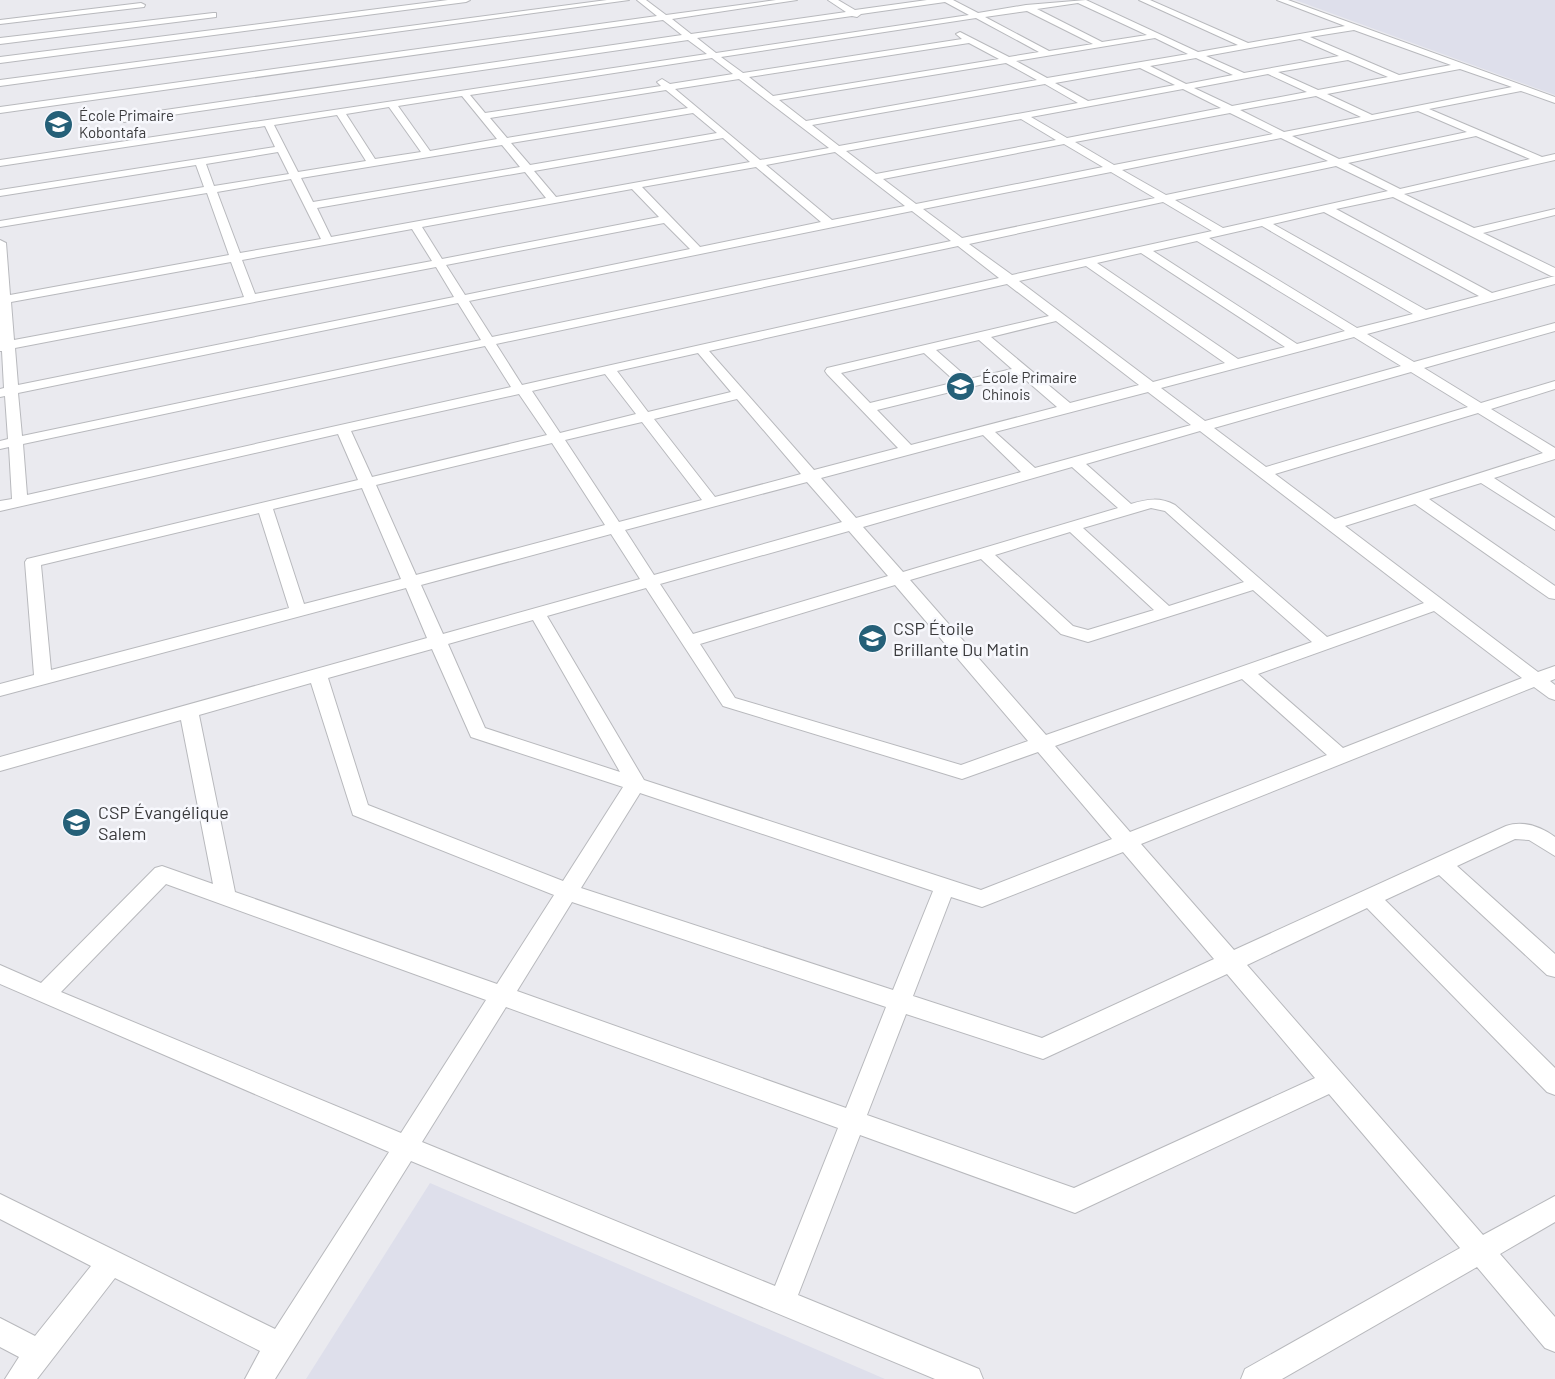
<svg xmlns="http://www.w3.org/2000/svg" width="1555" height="1379" font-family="Barlow,sans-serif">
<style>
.built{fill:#dedfeb}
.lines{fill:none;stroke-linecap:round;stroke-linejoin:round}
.minor-casing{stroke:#b8b9bd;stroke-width:2}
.minor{fill:#fff;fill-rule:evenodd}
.labels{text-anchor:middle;stroke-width:5;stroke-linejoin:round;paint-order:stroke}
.far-poi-label{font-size:15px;fill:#3b3b3d;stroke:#f7f8fd;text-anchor:start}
.poi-label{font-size:18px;fill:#3b3b3d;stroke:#f7f8fd;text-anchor:start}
</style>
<rect width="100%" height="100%" fill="#eaeaef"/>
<path class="built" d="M1295,0h260v95z
M430,1183l455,196h-579z"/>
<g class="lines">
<defs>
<path id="minor" d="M448,0h22l-4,2 -466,61v-6z
M607,0h22l-629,86v-6z
M637,0h9l20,15 110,-15h21l-125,19 19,15 155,-22 -18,-12h10l17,10 72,-10h26l25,13 48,-8 60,-5 112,52 40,-7 -99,-45h11l98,43 97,-17 -68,-26h11l267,97v6l-34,-12 -92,18 113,48 13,-3v6l-151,34 70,34 81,-19v6l-72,18 72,35v16l-188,50 47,28 141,-39v8l-131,37 57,35 74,-22v8l-64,20 64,39v11l-61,19 61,40v12l-74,-47 -52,16 126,87v13l-6,-1 -134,-94 -70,22 193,146 17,-6v13l-5,2 5,4v15l-6,-2 -15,-11 -393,157 93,106 272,-124c17,-6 35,1 49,11v19l-26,-16 -14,-1 -58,27 98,88v23l-8,-2 -108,-100 -54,25 170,168v27l-8,-3 -180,-184 -120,57 236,270 72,-39v26l-55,32 55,63v35l-10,-4 -68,-81 -195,112h-41l4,-10 215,-121 -131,-154 -254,119 -215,-78 -62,160 181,74 4,10h-48l-524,-218 -136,218h-30l15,-28 -145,-73 -78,101h-32l14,-22 -19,-10v-29l35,18 56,-70 -91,-47v-25l275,135 114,-177 -389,-168v-19l41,18 114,-115 7,-2 51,18 -32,-164 -181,51v-14l427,-119 -21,-50 -406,108v-12l34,-9 -9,-113 2,-3 331,-79 -20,-46 -338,77v-10l12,-2 -3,-52 -9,2v-8l8,-2 -3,-43 -5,1v-8l4,-1 -2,-37h-2v-111l6,3 4,52 219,-40 -22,-62 -207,34v-6l204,-34 -8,-22 -196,31v-6l275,-43 -10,-21 -265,40v-6l707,-106 -19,-14 -564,82 -5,-3 5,-3 558,-81 -19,-15 -663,93v-6l657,-91zM945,2l24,13 -253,38 -19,-15 155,-22 5,1 4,-3zM1078,3l69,32 -45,7 -65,-33zM1027,11l66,33 -44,7 -64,-34zM976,18l63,34 -30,5 -49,-25 -4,2 6,5 -219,34 -22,-16zM1354,30l97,35 -52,10 -89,-38zM1155,38l33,16 -141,24 -31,-17zM1300,39l39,17 -95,17 -38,-17zM969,43l30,16 -226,37 -24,-19zM712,58l21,16 -63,10 -8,-5 -5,3 4,4 -176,27 -15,-18zM1196,58l37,17 -47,9 -36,-18zM1348,60l40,17 -70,13 -40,-18zM1006,63l31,17 -231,41 -27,-21zM1140,68l35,17 -87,16 -33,-18zM1460,69l52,18 -140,28 -45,-21zM1268,74l39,18 -75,14 -38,-18zM739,79l90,69 -69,12 -85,-71zM1045,84l33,19 -239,43 -27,-21zM1183,89l38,19 -154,30 -36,-21zM666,90l22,18 -181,30 -17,-20zM462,96l35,43 -67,12 -32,-45zM1316,96l45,21 -77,15 -44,-22zM389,107l32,45 -46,7 -29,-45zM1418,111l49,21 -128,27 -47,-23zM693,113l24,20 -187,32 -19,-22zM1230,113l43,21 -159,31 -39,-23zM337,115l29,46 -68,11 -24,-47zM1021,119l35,21 -180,34 -30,-23zM1476,136l54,23 -130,30 -52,-26zM723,138l27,24 -194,35 -22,-26zM1281,138l47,23 -162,34 -44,-25zM1064,144l39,23 -187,37 -33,-25zM502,145l18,22 -207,35 -12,-24zM278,152l11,22 -75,12 -8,-22zM835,152l70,54 -73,14 -66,-55zM1336,166l52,25 -165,37 -48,-28zM756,167l65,55 -121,25 -58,-60zM525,172l21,26 -215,39 -14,-29zM1111,172l44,26 -193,40 -39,-29zM291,179l30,60 -81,14 -23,-61zM632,189l27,28 -217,42 -20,-32zM1393,197l158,79h4l-63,17 -156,-84zM1163,202l49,29 -200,44 -43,-31zM912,211l39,30 -459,96 -23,-36zM1324,212l155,84 -53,14 -153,-86zM664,223l26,26 -225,46 -19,-30zM1262,226l151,88 -56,14 -148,-90zM412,229l20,32 -177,33 -13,-34zM1197,241l148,90 -48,13 -144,-93zM958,246l41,32 -477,107 -26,-41zM1141,253l144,94 -47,12 -141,-96zM231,262l13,35 -230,43 -3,-38zM1086,266l139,97 -72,19 -134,-101zM436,267l18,30 -436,88 -3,-37zM1007,284l42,32 -222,52 -2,3 2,3 71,74 -84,22 -105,-119zM458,303l23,37 -459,96 -4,-43zM1056,321l83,64 -69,18 -79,-66zM1354,337l47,29 -196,55 -44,-33zM979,340l33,29 -43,10 -33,-29zM485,346l26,41 -484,108 -4,-51zM698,353l33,39 -83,20 -31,-41zM924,353l32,29 -86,21 -29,-30zM1411,372l57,35 -202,60 -52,-39zM605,374l31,40 -76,19 -28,-42zM1020,375l37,32 -146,38 -34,-35zM1148,392l43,33 -156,43 -40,-36zM519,394l28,41 -175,42 -21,-46zM737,399l64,75 -86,23 -61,-78zM1478,413l65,40 -208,66 -60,-45zM642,422l60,78 -83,22 -54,-82zM1200,431l224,172 -97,34 -152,-132c-15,-8 -27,-6 -44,-1l-45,-40zM983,435l38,37 -165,46 -35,-40zM552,443l53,82 -189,50 -40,-90zM1072,467l46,41 -215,64 -40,-45zM807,482l35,40 -188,53 -29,-45zM362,488l39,91 -97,25 -31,-95zM1151,508l14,3 79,71 -75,24 -86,-78zM259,513l30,95 -238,62 -10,-105zM849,531l39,45 -195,58 -33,-50zM1070,532l84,78 -66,20 -15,-4 -78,-71zM611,534l29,45 -197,55 -22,-49zM981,559l80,75 27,8 165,-52 59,52 -266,93 -136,-155zM895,585l133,156 -67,24 -226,-67 -35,-54zM646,588l77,118 239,73 76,-27 74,87 -131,51 -337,-110 -97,-164zM1434,611l88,67 -179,70 -85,-74zM533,620l87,152 -135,-44 -37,-84zM432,649l39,88 152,50 -60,94 -195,-76 -40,-127zM1242,679l85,76 -197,77 -75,-86zM311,683l42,132 201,80 -57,89 -262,-92 -36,-177zM640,793l293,98 -40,99 -312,-102zM1123,852l91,107 -172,79 -129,-42 38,-99 31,10zM166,884l320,116 -85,133 -340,-141zM572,902l314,105 -40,101 -329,-117zM1227,974l88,104 -241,110 -207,-73 39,-101 137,45zM506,1007l332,121 -63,158 -353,-144z
M141,3l4,2 -1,2 -144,17v-4z
M213,13h3v4l-216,27v-6z"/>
</defs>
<use href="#minor" class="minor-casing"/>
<use href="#minor" class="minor"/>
</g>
<defs>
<symbol id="school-disc" viewBox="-11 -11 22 22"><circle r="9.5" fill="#256078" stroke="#f7f8fd"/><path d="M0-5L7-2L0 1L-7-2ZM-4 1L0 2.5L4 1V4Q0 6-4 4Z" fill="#fff"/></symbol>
</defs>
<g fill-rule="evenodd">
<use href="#school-disc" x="42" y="108" width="33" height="33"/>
<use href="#school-disc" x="944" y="370" width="33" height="33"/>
<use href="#school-disc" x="856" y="622" width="33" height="33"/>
<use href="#school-disc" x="60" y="806" width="33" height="33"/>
</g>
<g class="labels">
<g class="far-poi-label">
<text x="79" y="121">École Primaire<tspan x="79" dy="17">Kobontafa</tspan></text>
<text x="982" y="383">École Primaire<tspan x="982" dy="17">Chinois</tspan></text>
</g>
<g class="poi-label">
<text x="893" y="635">CSP Étoile<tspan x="893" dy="21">Brillante Du Matin</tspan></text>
<text x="98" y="819">CSP Évangélique<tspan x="98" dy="21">Salem</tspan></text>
</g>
</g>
</svg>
